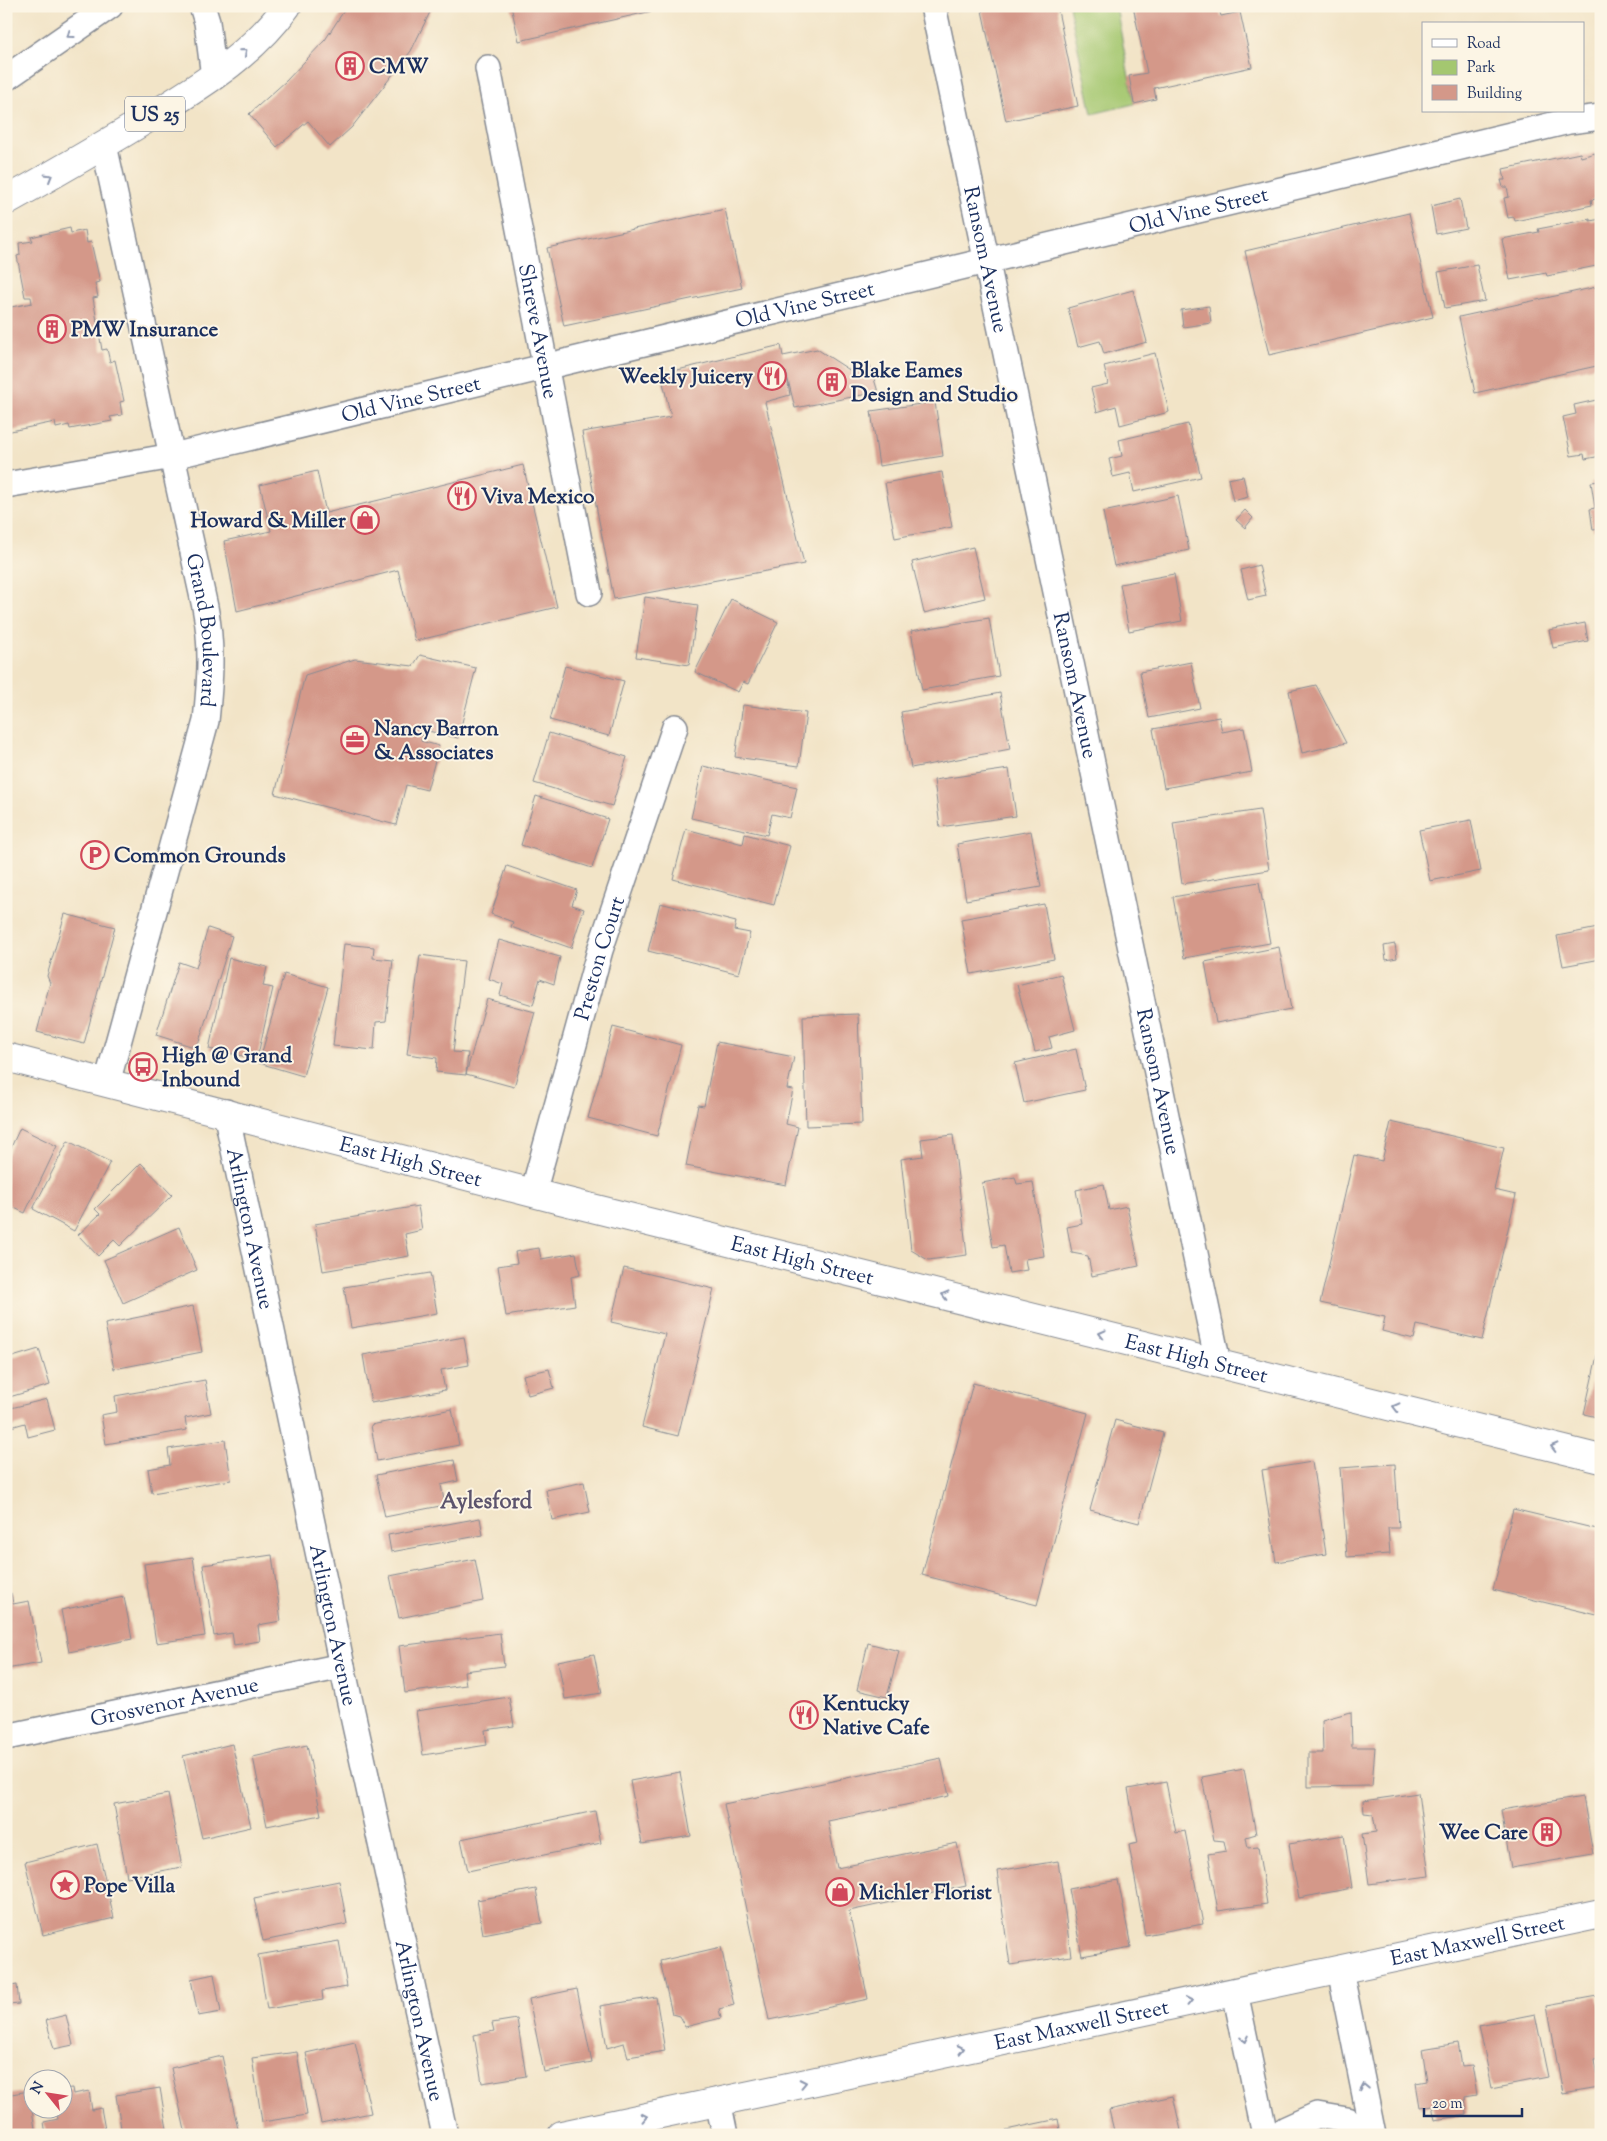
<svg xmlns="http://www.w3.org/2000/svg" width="1607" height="2141" font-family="'Sorts Mill Goudy',serif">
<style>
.green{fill:#a4c770;stroke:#607b67}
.building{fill:#d49889}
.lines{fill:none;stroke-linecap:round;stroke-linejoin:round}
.minor-casing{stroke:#868a92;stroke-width:28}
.primary-casing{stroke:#868a92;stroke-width:30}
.minor{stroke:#fff;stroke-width:25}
.primary{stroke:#fff;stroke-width:28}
.oneway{stroke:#8d97ae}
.labels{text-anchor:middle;stroke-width:4;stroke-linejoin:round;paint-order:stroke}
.shield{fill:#fcf5e5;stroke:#5e6a86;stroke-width:1}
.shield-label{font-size:20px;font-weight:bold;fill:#1b2f5e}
.poi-label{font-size:21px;font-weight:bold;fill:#1b2f5e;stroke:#fcf5e5;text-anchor:start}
.street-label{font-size:21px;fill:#1b2f5e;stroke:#fcf5e5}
.neighbourhood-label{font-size:22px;font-weight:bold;fill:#5c546d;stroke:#fcf5e5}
</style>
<rect width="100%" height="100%" fill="#fcf5e5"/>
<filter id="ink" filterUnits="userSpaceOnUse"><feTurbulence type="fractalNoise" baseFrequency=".02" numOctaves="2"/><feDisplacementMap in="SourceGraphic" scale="10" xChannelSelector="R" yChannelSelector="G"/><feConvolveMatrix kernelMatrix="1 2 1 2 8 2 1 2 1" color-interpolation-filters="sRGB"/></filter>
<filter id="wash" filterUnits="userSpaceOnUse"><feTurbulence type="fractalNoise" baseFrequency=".0096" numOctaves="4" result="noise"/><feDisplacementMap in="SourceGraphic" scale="20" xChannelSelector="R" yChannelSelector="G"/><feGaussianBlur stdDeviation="1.12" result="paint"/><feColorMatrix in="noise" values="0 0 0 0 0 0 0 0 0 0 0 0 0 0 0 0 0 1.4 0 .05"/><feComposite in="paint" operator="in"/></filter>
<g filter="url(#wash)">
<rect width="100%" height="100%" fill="#f2e4c7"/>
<path class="green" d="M1069,6h47l18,98 -42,10z"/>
<g id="blocks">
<path class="building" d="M347,6h86l-22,45 -59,76 -22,20 -22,-26 -31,26 -28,-33 37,-33 39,-41z
M511,6h159v1l-151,34z
M981,6h76l21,100 -72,15z
M1133,6h85l3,10 19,-4 12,55 -98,21 2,11 -22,5 -5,-28 18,-3z
M1580,153l1,4 14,-4 6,29v16l-10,2 1,5 -77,16 -1,-4 -6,1 -4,-20 5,-1 -2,-10h-4l-2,-7h4l-2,-11z
M1460,199l6,29 -30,6 -5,-28z
M725,209l17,79 -178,38 -17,-78z
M1409,213l24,104 -164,38 -24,-104z
M1590,219v2l11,-2v46l-54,11 -1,-3 -36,7 -8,-41 37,-7 -1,-3z
M70,228l1,5 14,-3 2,13 4,-1 9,40 -5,1 3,14 -5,1 9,52 5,-1 3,13 5,-2 9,41 -4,1 2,13 -12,2 2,4 -42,8 -1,-4 -13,3 -1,-6 -49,10v-124l26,-5 -1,-6h-6l-8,-41 3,-1 -1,-12 14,-2 -2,-4z
M1477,265l8,36 -40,7 -7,-36z
M1601,286v79l-126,28 -16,-76z
M1133,290l14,52 -43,12 -4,-13 -22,6 -10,-39z
M1209,306l2,17 -28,4 -2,-17z
M781,345l2,11 34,-7 34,22 19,-5 8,26 -83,16 -9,-36 4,23 -25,7 39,162 -190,35 -32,-167 89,-15 -10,-43z
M1155,353l14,59 -49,13 -4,-19 -19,6 -6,-24 17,-4 -4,-18z
M1601,399v57l-16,3 -1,-5 -13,2 -8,-39 13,-3 -2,-9z
M935,402l8,54 -64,10 -8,-55z
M1188,424l13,53 -67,15 -4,-19 -17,4 -4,-18 13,-3 -3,-16z
M523,465l34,142 -142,34 -17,-71 -161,41 -13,-70 47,-10 -11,-46 57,-14 9,42z
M942,472l10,55 -57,11 -10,-55z
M1243,476l5,21 -15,4 -5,-22z
M1601,481v48l-8,1 -3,-21 5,-1 -4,-26z
M1178,496l11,54 -75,16 -11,-54z
M1245,510l8,8 -8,10 -9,-8z
M973,547l12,51 -61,15 -12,-51z
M1259,565l7,31 -18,4 -7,-30z
M1174,574l8,47 -53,10 -9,-47z
M645,597l53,8 -9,60 -53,-8z
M731,599l47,23 -30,62 -5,-2 -5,10 -43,-20z
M989,618l10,58 -77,14 -11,-59z
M1585,623l3,18 -35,7 -4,-18z
M420,655l56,13 -18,70 -34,-8 -3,11 18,5 -12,44 -21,-5 -10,40 -121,-31 30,-119 50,-16 58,7z
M1191,662l9,46 -51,10 -9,-46z
M565,666l59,15 -15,55 -59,-16z
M1316,685l30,58 -44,10 -13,-62z
M1000,693l10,56 -99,19 -10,-56z
M743,705l63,8 -7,53 -64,-9z
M1219,717l3,15 22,-4 8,44 -88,16 -11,-59z
M549,733l78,24 -15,49 -78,-23z
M703,766l94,21 -7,31 -18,-4 -5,21 -76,-17z
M1009,769l7,47 -76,11 -6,-47z
M536,796l72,23 -16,49 -71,-23z
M1260,810l9,60 -87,14 -9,-61z
M1471,820l10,51 -51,10 -11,-51z
M686,829l57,15 2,-10 45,12 -16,59 -101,-26z
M1031,831l10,56 -75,13 -9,-56z
M507,866l70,24 -5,15 12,4 -13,39 -60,-21 2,-5 -22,-8z
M1259,882l11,61 -86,15 -11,-61z
M660,903l76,19 -2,8 16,3 -11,41 -91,-23z
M1044,904l10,55 -83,15 -10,-55z
M65,914l50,13 -31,117 -47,-12 13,-49 -3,-7z
M208,928l24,8 -35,112 -41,-13 23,-73 17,6z
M1598,928l3,31 -38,7 -6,-30z
M499,940l61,17 -6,27 -14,-5 -7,26 -33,-10 3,-11 -14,-5z
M344,944l30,3 -1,11 20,2 -7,61 -10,1 -2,28 -41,-4z
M1395,944l2,14 -11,2 -2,-14z
M1279,947l12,62 -75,14 -11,-61z
M420,955l44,6 -11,91 15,1 -2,22 -30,-3 1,-14 -30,-4z
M229,958l38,9 -4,19 10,2 -16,71 -48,-10z
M284,974l44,13 -25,89 -44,-13z
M1061,974l14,56 -26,7 3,11 -17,4 -18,-67z
M487,999l48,13 -21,75 -48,-13z
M858,1014l4,110 -56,2 -3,-110z
M613,1027l68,18 -24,91 -69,-18z
M717,1042l77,15 -7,32 6,1 -7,34 12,3 -12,58 -100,-19 12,-61 6,1z
M1076,1049l9,41 -61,13 -9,-40z
M1391,1122l113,26 -10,42 22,5 -34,145 -65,-15 -3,14 -32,-8 3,-14 -65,-14 34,-148 28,6z
M20,1128l37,18 -32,67 -19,-9v-46z
M953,1135l14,120 -39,5 -17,-10 -10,-91 22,-3 -2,-17z
M68,1141l42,21 -36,69 -41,-22z
M141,1163l31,32 -52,51 -6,-6 -16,16 -20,-21 22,-21 -5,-5z
M1015,1177l2,7 16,-2 11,74 -19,3 2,11 -18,3 -5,-28 -11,2 -11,-64z
M1104,1184l5,26 18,-4 12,60 -47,10 -4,-20 -16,-3 -5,-26 15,-3 -6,-34z
M418,1206l4,24 -17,4 4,22 -86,15 -8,-47z
M179,1227l18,43 -74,33 -19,-43z
M539,1248l2,11 35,-6 4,22 -9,2 4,28 -69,11 -8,-50 19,-3 -2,-11z
M624,1268l90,21 -36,147 -36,-9 23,-93 -54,-12z
M430,1273l7,40 -86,15 -7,-41z
M193,1306l9,46 -88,17 -9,-45z
M464,1337l5,28 -28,5 4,20 -74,13 -8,-48z
M1600,1342l1,1v75l-17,-4z
M39,1349l11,36 -44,13v-39z
M549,1369l5,19 -26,7 -5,-20z
M205,1380l6,33 -26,5 2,12 -81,14 -5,-29 16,-3 -2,-16z
M973,1383l115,30 -51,192 -115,-30z
M47,1399l8,31 -27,7 -3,-14 -14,4 -4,-18z
M452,1409l7,36 -82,16 -6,-36z
M1115,1420l48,13 -24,90 -49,-13z
M225,1440l6,40 -79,13 -4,-24 22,-4 -2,-16z
M454,1460l4,21 -17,4 4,20 -60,12 -9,-42z
M1312,1462l14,92 -50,8 -14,-92z
M1395,1464l4,64h-11l2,26 -43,3 -7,-89z
M584,1482l6,30 -38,8 -6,-30z
M1513,1509l88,21v86l-108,-26z
M480,1518l3,17 -92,17 -3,-17z
M272,1555l9,66 -23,4 2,16 -26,4 -2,-12 -18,3 -11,-71z
M193,1557l12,79 -49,7 -12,-79z
M475,1559l8,42 -84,17 -9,-42z
M11,1593l2,11 16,-3 12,62 -35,6v-75z
M124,1597l8,42 -63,13 -8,-42z
M500,1633l4,33 -40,5 2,14 -61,8 -6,-47z
M868,1643l31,8 -12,46 -30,-7z
M594,1654l8,39 -37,6 -7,-38z
M509,1697l5,29 -29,4 2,15 -64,10 -7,-44z
M1351,1712l1,35h23l-3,39 -64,1v-34h15l-1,-33z
M232,1744l19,83 -49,11 -19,-82z
M307,1745l14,70 -54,11 -14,-69z
M941,1758l8,38 -121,25 9,47 120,-25 9,43 -117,25 19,88 -99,21 -45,-216z
M1244,1769l12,65 -10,3 2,11 10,-1 9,57 -49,7 -10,-57 18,-3 -2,-10 -10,-1 -12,-63z
M680,1772l11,64 -49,8 -12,-63z
M1166,1782l10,51 9,-2 18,93 -58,11 -16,-90 9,-2 -10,-54z
M1418,1793l11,83 -60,8 -7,-50 14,-2 -3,-18 -9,-1 -1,-12z
M168,1794l14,73 -55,10 -13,-73z
M1583,1797l10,57 -82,14 -10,-58z
M595,1811l6,32 -133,28 -7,-32z
M1344,1835l8,53 -53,10 -10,-54z
M97,1844l17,74 -71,17 -18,-73z
M1058,1861l13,95 -61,9 -13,-94z
M1118,1880l13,67 -49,9 -13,-67z
M339,1881l8,43 -84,17 -9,-43z
M536,1889l6,34 -59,11 -6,-34z
M339,1941l8,46 -25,4 1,9 -56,9 -9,-54z
M721,1947l13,58 -15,4 2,9 -36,9 -6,-11 -7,-2 -12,-53z
M214,1974l7,38 -23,4 -7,-37z
M17,1985l2,19 -11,1 -2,-18z
M577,1989l15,74 -48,9 -15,-73z
M1597,1996l4,20v42l-7,1 5,29 -36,6 -16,-89z
M656,1997l9,54 -37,6 -4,-14 -17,5 -7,-42z
M1535,2014l13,63 -56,11 -13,-63z
M66,2015l7,30 -19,4 -8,-29z
M517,2019l9,57 -44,7 -8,-48 20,-4 -2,-8z
M355,2042l16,71 -50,10 -15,-70z
M1458,2043l4,23 10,-1 5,30 -12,2 2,18 -32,5 -3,-15 -12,2 -4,-24 11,-2 -5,-32z
M297,2052l10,63 -45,7 -10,-64z
M222,2056l17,78 -53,1 -15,-67z
M72,2088l1,6 16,-3 3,19 9,-2 5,27h-60l-2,-13 14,-3 -2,-11h6v-19z
M160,2088l8,47h-46l-6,-40z
M29,2091l7,44h-30v-40z
M1173,2096l9,39h-67l-6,-25z
M1058,2119l3,16h-54l-1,-5z"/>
</g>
</g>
<g filter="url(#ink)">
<use href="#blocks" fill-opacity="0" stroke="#868a92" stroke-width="1"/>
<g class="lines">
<defs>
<g id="minor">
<path d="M202,6l5,16 7,55"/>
<path id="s1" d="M933,6l285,1357"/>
<path id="s2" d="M488,68l101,525"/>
<path d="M6,78l104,-72"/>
<path id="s3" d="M104,145l101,462c8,39 5,75 1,114l-99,362"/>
<path id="s4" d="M6,485l167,-29 1396,-335 32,-4"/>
<path id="s5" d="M226,1112l116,554 103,469"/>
<path id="s6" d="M533,1193l67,-243 75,-223"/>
<path id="s7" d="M6,1737l336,-71"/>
<path d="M1340,1970l33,165"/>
<path d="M1235,1992l30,143"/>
<path d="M718,2101l7,34"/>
<path d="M1284,2135l2,-6 31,-14 30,5 18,15"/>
</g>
<g id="primary">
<path d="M6,201c50,-28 100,-57 149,-87 48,-30 98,-60 132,-108"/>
<path id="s8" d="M6,1057l550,142 1045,260"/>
<path id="s9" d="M562,2135l1039,-221"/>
</g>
</defs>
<use href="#minor" class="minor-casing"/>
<use href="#primary" class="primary-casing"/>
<use href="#minor" class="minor"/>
<use href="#primary" class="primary"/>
</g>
<defs><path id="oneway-chevron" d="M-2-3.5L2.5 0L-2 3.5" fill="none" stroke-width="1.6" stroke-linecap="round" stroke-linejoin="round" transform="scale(1.25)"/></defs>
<g class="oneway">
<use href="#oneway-chevron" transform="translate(70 35) rotate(144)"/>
<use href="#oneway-chevron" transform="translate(244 52) rotate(-40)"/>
<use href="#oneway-chevron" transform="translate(49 177) rotate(-30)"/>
<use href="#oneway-chevron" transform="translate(945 1295) rotate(-166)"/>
<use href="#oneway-chevron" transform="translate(1102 1334) rotate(-166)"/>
<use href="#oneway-chevron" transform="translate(1396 1407) rotate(-166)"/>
<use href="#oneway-chevron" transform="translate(1554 1447) rotate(-166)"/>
<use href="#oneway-chevron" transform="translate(1189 2001) rotate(-12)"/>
<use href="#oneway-chevron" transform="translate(1245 2039) rotate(78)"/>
<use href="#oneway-chevron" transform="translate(961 2049) rotate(-12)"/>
<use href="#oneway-chevron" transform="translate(803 2083) rotate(-12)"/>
<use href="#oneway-chevron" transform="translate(1364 2087) rotate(-101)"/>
<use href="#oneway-chevron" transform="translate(644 2117) rotate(-12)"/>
</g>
</g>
<defs>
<symbol id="building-ring" viewBox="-11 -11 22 22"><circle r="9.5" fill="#fcf5e5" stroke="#d1495b" stroke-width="1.5"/><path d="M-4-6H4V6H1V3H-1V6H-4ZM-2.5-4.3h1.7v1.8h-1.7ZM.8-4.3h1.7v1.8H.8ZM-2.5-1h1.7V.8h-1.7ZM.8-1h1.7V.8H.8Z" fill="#d1495b"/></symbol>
<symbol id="restaurant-ring" viewBox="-11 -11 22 22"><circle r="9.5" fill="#fcf5e5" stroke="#d1495b" stroke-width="1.5"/><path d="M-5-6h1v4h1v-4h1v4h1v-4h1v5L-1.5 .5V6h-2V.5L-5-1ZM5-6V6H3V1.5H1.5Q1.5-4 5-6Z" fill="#d1495b"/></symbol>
<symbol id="shop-ring" viewBox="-11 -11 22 22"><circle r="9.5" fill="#fcf5e5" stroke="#d1495b" stroke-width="1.5"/><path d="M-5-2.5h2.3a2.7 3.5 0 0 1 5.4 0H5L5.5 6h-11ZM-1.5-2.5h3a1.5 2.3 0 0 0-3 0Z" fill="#d1495b"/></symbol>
<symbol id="office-ring" viewBox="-11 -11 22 22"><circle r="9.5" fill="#fcf5e5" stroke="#d1495b" stroke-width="1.5"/><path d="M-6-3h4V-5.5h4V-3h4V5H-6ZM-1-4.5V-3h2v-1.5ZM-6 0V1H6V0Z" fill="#d1495b"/></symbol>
<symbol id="parking-ring" viewBox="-11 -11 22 22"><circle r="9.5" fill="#fcf5e5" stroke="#d1495b" stroke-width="1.5"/><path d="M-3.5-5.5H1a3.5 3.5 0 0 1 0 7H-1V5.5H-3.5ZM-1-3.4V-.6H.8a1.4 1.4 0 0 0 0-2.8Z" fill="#d1495b"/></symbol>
<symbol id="bus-ring" viewBox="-11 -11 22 22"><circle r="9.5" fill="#fcf5e5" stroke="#d1495b" stroke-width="1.5"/><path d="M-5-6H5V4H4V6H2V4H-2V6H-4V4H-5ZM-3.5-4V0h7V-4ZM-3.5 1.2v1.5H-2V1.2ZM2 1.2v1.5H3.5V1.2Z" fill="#d1495b"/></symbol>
<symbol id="sight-ring" viewBox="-11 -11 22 22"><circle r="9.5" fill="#fcf5e5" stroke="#d1495b" stroke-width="1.5"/><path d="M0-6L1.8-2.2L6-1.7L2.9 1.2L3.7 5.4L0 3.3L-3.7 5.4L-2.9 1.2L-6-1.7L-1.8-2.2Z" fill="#d1495b"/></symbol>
</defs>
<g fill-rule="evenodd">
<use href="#building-ring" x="334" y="50" width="32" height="32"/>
<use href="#building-ring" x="36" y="313" width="32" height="32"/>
<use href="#restaurant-ring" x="756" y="360" width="32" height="32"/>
<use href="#building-ring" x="816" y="366" width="32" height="32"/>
<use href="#restaurant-ring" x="446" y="480" width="32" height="32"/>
<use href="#shop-ring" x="349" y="504" width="32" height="32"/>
<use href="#office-ring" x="339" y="724" width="32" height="32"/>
<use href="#parking-ring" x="79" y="839" width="32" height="32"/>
<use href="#bus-ring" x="127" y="1051" width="32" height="32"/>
<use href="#restaurant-ring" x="788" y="1699" width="32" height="32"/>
<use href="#building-ring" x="1531" y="1816" width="32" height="32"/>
<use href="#sight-ring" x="49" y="1869" width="32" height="32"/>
<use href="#shop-ring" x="824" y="1876" width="32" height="32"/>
</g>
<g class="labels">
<rect class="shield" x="125" y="96.5" width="60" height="35" rx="4"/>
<g class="shield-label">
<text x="155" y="121">US 25</text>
</g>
<g class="poi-label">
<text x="369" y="73">CMW</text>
<text x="71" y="336">PMW Insurance</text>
<text x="851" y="377">Blake Eames<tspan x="851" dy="24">Design and Studio</tspan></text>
<text x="753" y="383" text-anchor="end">Weekly Juicery</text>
<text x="481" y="503">Viva Mexico</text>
<text x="346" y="527" text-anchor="end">Howard &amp; Miller</text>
<text x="374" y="735">Nancy Barron<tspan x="374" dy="24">&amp; Associates</tspan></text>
<text x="114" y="862">Common Grounds</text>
<text x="162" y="1062">High @ Grand<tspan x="162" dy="24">Inbound</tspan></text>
<text x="823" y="1710">Kentucky<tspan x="823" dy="24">Native Cafe</tspan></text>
<text x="1528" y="1839" text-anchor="end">Wee Care</text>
<text x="84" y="1892">Pope Villa</text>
<text x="859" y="1899">Michler Florist</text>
</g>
<g class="street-label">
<text dy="7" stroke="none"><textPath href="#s4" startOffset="1224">Old Vine Street</textPath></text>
<text dy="7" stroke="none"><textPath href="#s1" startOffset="259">Ransom Avenue</textPath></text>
<text dy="7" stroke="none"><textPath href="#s4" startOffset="819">Old Vine Street</textPath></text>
<text dy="7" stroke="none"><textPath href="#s2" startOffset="268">Shreve Avenue</textPath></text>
<text dy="7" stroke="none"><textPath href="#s4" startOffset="414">Old Vine Street</textPath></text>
<text dy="7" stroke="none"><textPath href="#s3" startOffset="496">Grand Boulevard</textPath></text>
<text dy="7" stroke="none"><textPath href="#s1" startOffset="694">Ransom Avenue</textPath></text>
<text dy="7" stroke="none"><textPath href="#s6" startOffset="244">Preston Court</textPath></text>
<text dy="7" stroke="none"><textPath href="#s1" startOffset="1099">Ransom Avenue</textPath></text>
<text dy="7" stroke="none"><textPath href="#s8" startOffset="418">East High Street</textPath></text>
<text dy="7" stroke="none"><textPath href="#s5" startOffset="119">Arlington Avenue</textPath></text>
<text dy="7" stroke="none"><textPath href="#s8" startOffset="822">East High Street</textPath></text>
<text dy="7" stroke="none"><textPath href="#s8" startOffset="1228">East High Street</textPath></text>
<text dy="7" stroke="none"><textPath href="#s5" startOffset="524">Arlington Avenue</textPath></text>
<text dy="7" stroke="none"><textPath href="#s7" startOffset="172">Grosvenor Avenue</textPath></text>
<text dy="7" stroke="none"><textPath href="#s9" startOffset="936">East Maxwell Street</textPath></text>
<text dy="7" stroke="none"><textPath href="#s5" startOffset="929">Arlington Avenue</textPath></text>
<text dy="7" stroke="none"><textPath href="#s9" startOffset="531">East Maxwell Street</textPath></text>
</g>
<g class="neighbourhood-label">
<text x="486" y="1508">Aylesford</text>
</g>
</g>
<rect width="1607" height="2141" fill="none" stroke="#fcf5e5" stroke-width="25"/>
<rect x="1422" y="22" width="162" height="90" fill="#fcf5e5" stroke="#a2a6af"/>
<rect x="1432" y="39" width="25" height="8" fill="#ffffff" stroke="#a2a6af"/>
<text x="1467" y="48" font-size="15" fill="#1b2f5e">Road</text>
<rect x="1432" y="60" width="25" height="15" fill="#a4c770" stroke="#a2a6af"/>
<text x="1467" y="72" font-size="15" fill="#1b2f5e">Park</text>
<rect x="1432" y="85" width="25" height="15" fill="#d49889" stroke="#a2a6af"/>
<text x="1467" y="98" font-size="15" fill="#1b2f5e">Building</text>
<g transform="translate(48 2094) rotate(300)"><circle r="24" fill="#fcf5e5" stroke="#a2a6af"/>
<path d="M0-4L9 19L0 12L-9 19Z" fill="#d1495b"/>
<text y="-8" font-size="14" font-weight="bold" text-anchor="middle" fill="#1b2f5e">N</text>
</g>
<path d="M1424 2108v8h98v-8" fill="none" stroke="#1b2f5e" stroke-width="2.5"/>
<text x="1432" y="2108" font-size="15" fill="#1b2f5e" stroke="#fcf5e5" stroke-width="4" paint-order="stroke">20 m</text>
</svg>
